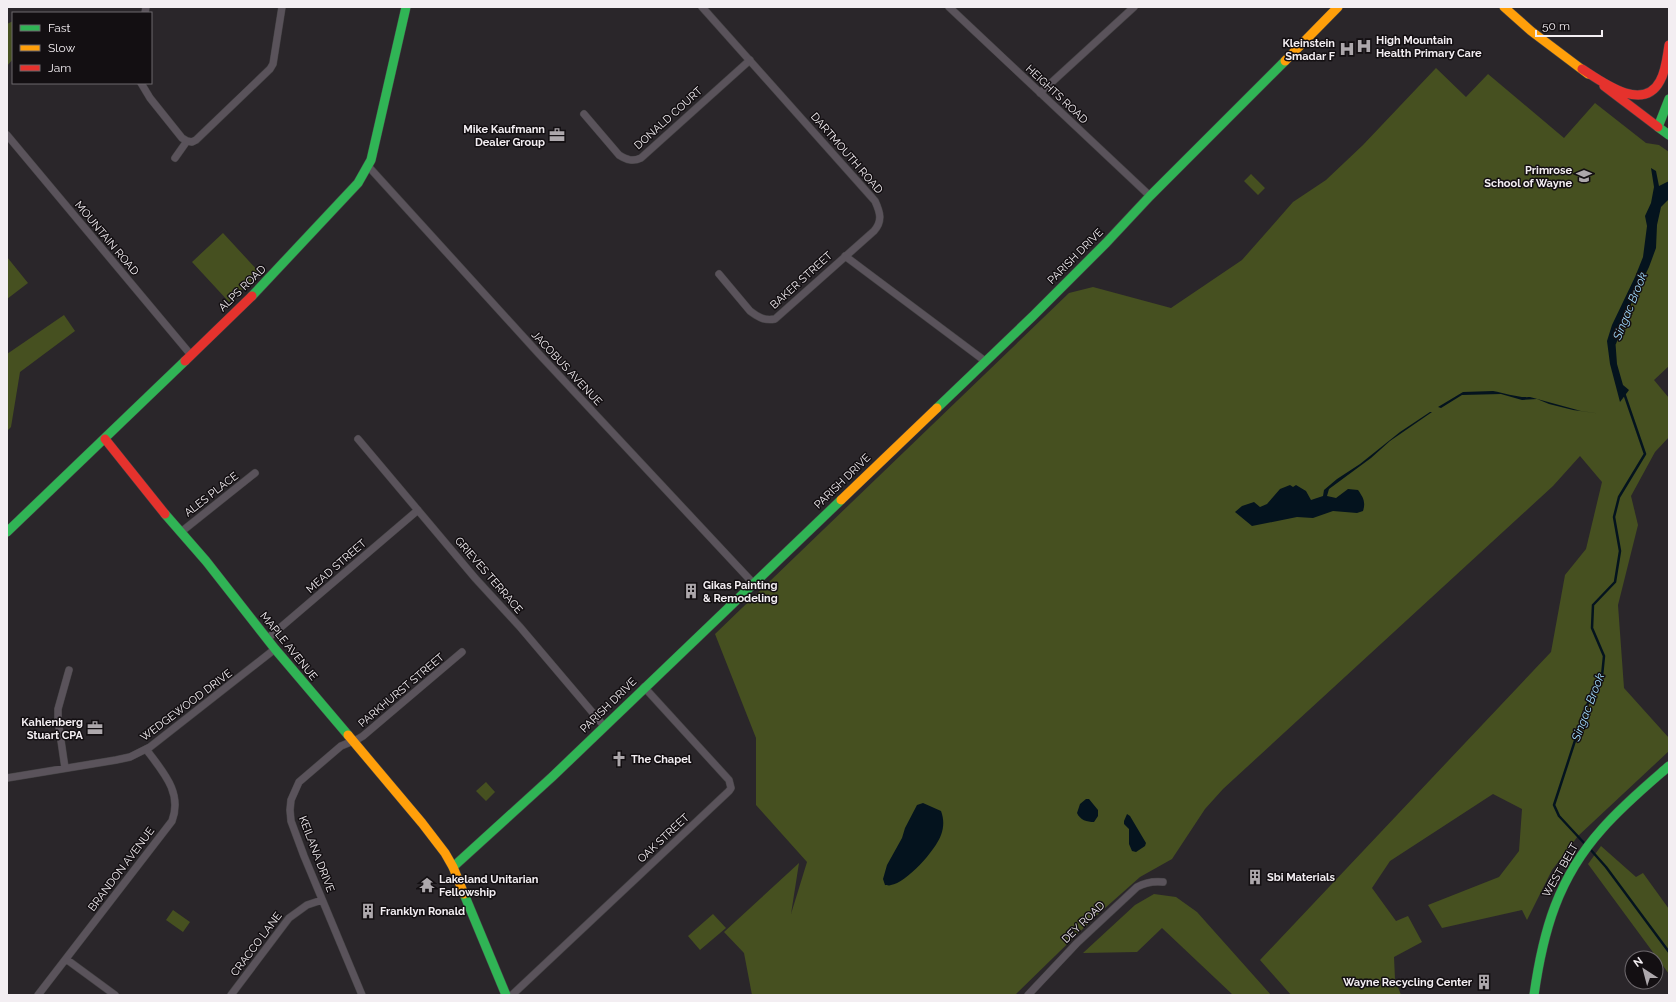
<svg xmlns="http://www.w3.org/2000/svg" width="1676" height="1002" font-family="Raleway,sans-serif">
<style>
.green{fill:#465020}
.water{fill:#04131e}
.lines{fill:none;stroke-linecap:round;stroke-linejoin:round}
.stream{stroke:#04131e;stroke-width:2.5}
.street-casing{stroke:#454345;stroke-width:8}
.fast-casing{stroke:#454345;stroke-width:10}
.slow-casing{stroke:#454345;stroke-width:10}
.jam-casing{stroke:#454345;stroke-width:10}
.street{stroke:#5a535b;stroke-width:7}
.fast{stroke:#30b455;stroke-width:9}
.slow{stroke:#ff9f0a;stroke-width:9}
.jam{stroke:#e5322d;stroke-width:9}
.labels{text-anchor:middle;stroke-width:3;stroke-linejoin:round;paint-order:stroke}
.poi-label{font-size:11px;font-weight:bold;fill:#f3eef2;stroke:#130f12;text-anchor:start}
.street-label{font-size:11px;fill:#f3eef2;stroke:#130f12}
.water-label{font-size:12px;font-style:italic;fill:#a2ddff;stroke:#130f12}
</style>
<rect width="100%" height="100%" fill="#2a262a"/>
<path class="green" d="M13,21v38l-6,7v-42z
M1436,68l30,29 22,-23 76,64 31,-35 51,40 13,2 10,7v214l-15,14 15,18v39l-14,15 -24,44 7,29 -20,80 6,83 45,50v13l-91,85 -26,34 -25,50 -5,-10 -80,18 -14,-23 71,-28 20,-26 3,-42 -29,-15 -103,67 -18,27 24,33 12,-5 14,26 -28,15 1,22 6,16h-110l-31,-35 291,-308 14,-77 21,-26 16,-67 -22,-26 -27,30 -330,303 -18,20 -33,50 -32,18 -45,40 -80,78h-263l-8,-42 -20,-21 75,-69 -8,51 16,-52 -51,-57v-67l-41,-104 354,-341 24,-6 78,21 71,-48 51,-58 33,-22 37,-35z
M1251,174l14,14 -7,7 -14,-14z
M223,233l37,40 -31,29 -37,-40z
M7,257l21,26 -21,16z
M64,315l11,16 -55,41 -9,55 -4,4v-77z
M486,782l9,10 -9,9 -10,-10z
M1601,846l35,31 7,-4 26,36v65l-81,-110z
M1154,894l22,3 21,15 74,83h-38l-71,-67 -25,24 -54,1 52,-48z
M173,910l17,12 -7,10 -17,-12z
M713,914l13,14 -26,22 -12,-14z"/>
<path class="water" d="M1651,168l5,3 3,15 10,-5v18l-8,8 -4,18 -1,23 -7,19 -34,70 2,27 6,21 6,5 -9,12 -10,-38 -3,-23 5,-16 23,-48 8,-20 4,-31 -2,-10 6,-13 3,-16z
M1493,391c12,2 25,7 37,6l51,14 21,3 -29,-4 -24,-6 -12,-5 -15,1 -21,-6 -39,1 -21,13 -3,-1 25,-15z
M1430,412h2l-42,29 -19,17 -42,31 -2,7 9,2 12,-9 10,1c5,7 8,12 5,21l-6,2 -24,-2 -20,7 -16,-1 -45,9 -17,-14 7,-6 12,-4 6,5 7,-3 13,-15 10,-4 3,2 3,-2 10,6 5,9 12,-4 1,-6 13,-11 23,-15 40,-32z
M1086,799h3l9,11v6l-4,6c-7,0 -14,-2 -17,-9l3,-9z
M923,803l18,8c3,8 3,16 0,24 -5,15 -35,48 -50,50 -1,1 -6,0 -6,0l-2,-6 4,-14 15,-27 3,-10 12,-23z
M1127,814l3,2 16,27 -1,3 -9,6 -4,-1 -3,-7v-15l-5,-5v-3z"/>
<g class="lines">
<path class="stream" d="M1615,343l7,-20
M1585,844l-26,-28 -5,-11 32,-98 16,-31 2,-20 -12,-28 1,-23 22,-23 5,-31 -6,-34 5,-20 26,-43 -21,-61
M1590,849l16,18 63,85"/>
<defs>
<path id="street" d="M702,7l173,194c5,11 8,20 -1,30l-99,88c-11,2 -17,-2 -25,-8l-31,-37
M949,7l201,189
M145,13l1,-6
M141,83l9,15 32,40 5,3
M1040,93l94,-86
M584,114l35,41c8,5 14,7 22,3l109,-98
M7,135l184,220
M175,158l12,-17 5,1 4,-2 74,-71 3,-5 9,-57
M368,166l171,188 214,229
M845,256l140,105
M358,439l117,139 45,49 84,99
M181,532l74,-59
M267,639l151,-129
M65,768l-7,-48v-11l11,-39
M7,778l109,-18 14,-3 20,-10 125,-98
M66,959l49,36
M38,995l134,-174c11,-29 -10,-50 -26,-72
M231,995l58,-77 18,-13 15,-5
M362,995l-58,-139 -13,-35 -1,-11 1,-10 8,-18 42,-36 17,-7 5,-3 99,-84
M512,995l217,-204 2,-3 -2,-8 -85,-93
M1028,995l49,-52 60,-56c9,-5 16,-6 26,-5"/>
<path id="fast" d="M1669,99l-11,28 11,8
M252,296l106,-113 13,-23 35,-153
M937,408l96,-92 73,-73 44,-47 135,-135
M165,514l41,47 69,88 73,86
M7,532l178,-171
M453,867l99,-90 289,-277
M464,894l42,101
M1534,995c9,-64 24,-117 68,-166 20,-23 44,-43 67,-63"/>
<path id="slow" d="M1504,7l27,24 57,43
M1285,61l53,-54
M841,500l96,-92
M348,735l74,88 23,30 8,14 11,27"/>
<path id="jam" d="M1582,69c20,13 61,44 78,12 6,-10 7,-24 9,-36
M1604,86l54,41
M185,361l67,-65
M105,439l60,75"/>
</defs>
<use href="#street" class="street-casing"/>
<use href="#fast" class="fast-casing"/>
<use href="#slow" class="slow-casing"/>
<use href="#jam" class="jam-casing"/>
<use href="#street" class="street"/>
<use href="#fast" class="fast"/>
<use href="#slow" class="slow"/>
<use href="#jam" class="jam"/>
</g>
<defs>
<symbol id="hospital-bare" viewBox="-9 -9 18 18"><path d="M-5-5h3v3.5h4V-5h3V5h-3V1.5h-4V5h-3Z" fill="#ada8ac" stroke="#130f12" stroke-width="2.5" paint-order="stroke"/></symbol>
<symbol id="office-bare" viewBox="-9 -9 18 18"><path d="M-6-3h4V-5.5h4V-3h4V5H-6ZM-1-4.5V-3h2v-1.5ZM-6 0V1H6V0Z" fill="#ada8ac" stroke="#130f12" stroke-width="2.5" paint-order="stroke"/></symbol>
<symbol id="school-bare" viewBox="-9 -9 18 18"><path d="M0-5L7-2L0 1L-7-2ZM-4 1L0 2.5L4 1V4Q0 6-4 4Z" fill="#ada8ac" stroke="#130f12" stroke-width="2.5" paint-order="stroke"/></symbol>
<symbol id="building-bare" viewBox="-9 -9 18 18"><path d="M-4-6H4V6H1V3H-1V6H-4ZM-2.5-4.3h1.7v1.8h-1.7ZM.8-4.3h1.7v1.8H.8ZM-2.5-1h1.7V.8h-1.7ZM.8-1h1.7V.8H.8Z" fill="#ada8ac" stroke="#130f12" stroke-width="2.5" paint-order="stroke"/></symbol>
<symbol id="church-bare" viewBox="-9 -9 18 18"><path d="M-1.2-6h2.4v3.5h3.3v2.4h-3.3V6h-2.4V-.1h-3.3v-2.4h3.3Z" fill="#ada8ac" stroke="#130f12" stroke-width="2.5" paint-order="stroke"/></symbol>
<symbol id="temple-bare" viewBox="-9 -9 18 18"><path d="M0-6L5-2H3V0L6.5 2.5H4V6H1.5V3h-3V6H-4V2.5H-6.5L-3 0V-2H-5Z" fill="#ada8ac" stroke="#130f12" stroke-width="2.5" paint-order="stroke"/></symbol>
</defs>
<g fill-rule="evenodd">
<use href="#hospital-bare" x="1353" y="35" width="22" height="22"/>
<use href="#hospital-bare" x="1336" y="38" width="22" height="22"/>
<use href="#office-bare" x="546" y="124" width="22" height="22"/>
<use href="#school-bare" x="1573" y="165" width="22" height="22"/>
<use href="#building-bare" x="680" y="580" width="22" height="22"/>
<use href="#office-bare" x="84" y="717" width="22" height="22"/>
<use href="#church-bare" x="608" y="748" width="22" height="22"/>
<use href="#building-bare" x="1244" y="866" width="22" height="22"/>
<use href="#temple-bare" x="416" y="874" width="22" height="22"/>
<use href="#building-bare" x="357" y="900" width="22" height="22"/>
<use href="#building-bare" x="1473" y="971" width="22" height="22"/>
</g>
<g class="labels">
<g class="poi-label">
<text x="1376" y="44">High Mountain<tspan x="1376" dy="13">Health Primary Care</tspan></text>
<text x="1335" y="47" text-anchor="end">Kleinstein<tspan x="1335" dy="13">Smadar F</tspan></text>
<text x="545" y="133" text-anchor="end">Mike Kaufmann<tspan x="545" dy="13">Dealer Group</tspan></text>
<text x="1572" y="174" text-anchor="end">Primrose<tspan x="1572" dy="13">School of Wayne</tspan></text>
<text x="703" y="589">Gikas Painting<tspan x="703" dy="13">&amp; Remodeling</tspan></text>
<text x="83" y="726" text-anchor="end">Kahlenberg<tspan x="83" dy="13">Stuart CPA</tspan></text>
<text x="631" y="763">The Chapel</text>
<text x="1267" y="881">Sbi Materials</text>
<text x="439" y="883">Lakeland Unitarian<tspan x="439" dy="13">Fellowship</tspan></text>
<text x="380" y="915">Franklyn Ronald</text>
<text x="1472" y="986" text-anchor="end">Wayne Recycling Center</text>
</g>
<g class="street-label">
<text transform="translate(1057 94) rotate(43)" y="4">HEIGHTS ROAD</text>
<text transform="translate(668 118) rotate(-42)" y="4">DONALD COURT</text>
<text transform="translate(847 153) rotate(49)" y="4">DARTMOUTH ROAD</text>
<text transform="translate(107 238) rotate(50)" y="4">MOUNTAIN ROAD</text>
<text transform="translate(1075 256) rotate(-45)" y="4">PARISH DRIVE</text>
<text transform="translate(801 280) rotate(-42)" y="4">BAKER STREET</text>
<text transform="translate(242 288) rotate(-44)" y="4">ALPS ROAD</text>
<text transform="translate(567 368) rotate(47)" y="4">JACOBUS AVENUE</text>
<text transform="translate(842 481) rotate(-44)" y="4">PARISH DRIVE</text>
<text transform="translate(211 494) rotate(-38)" y="4">ALES PLACE</text>
<text transform="translate(336 566) rotate(-41)" y="4">MEAD STREET</text>
<text transform="translate(489 575) rotate(49)" y="4">GRIEVES TERRACE</text>
<text transform="translate(289 646) rotate(51)" y="4">MAPLE AVENUE</text>
<text transform="translate(401 690) rotate(-40)" y="4">PARKHURST STREET</text>
<text transform="translate(186 705) rotate(-37)" y="4">WEDGEWOOD DRIVE</text>
<text transform="translate(608 705) rotate(-44)" y="4">PARISH DRIVE</text>
<text transform="translate(663 838) rotate(-43)" y="4">OAK STREET</text>
<text transform="translate(317 854) rotate(69)" y="4">KEILANA DRIVE</text>
<text transform="translate(121 869) rotate(-53)" y="4">BRANDON AVENUE</text>
<text transform="translate(1560 870) rotate(-60)" y="4">WEST BELT</text>
<text transform="translate(1083 922) rotate(-44)" y="4">DEY ROAD</text>
<text transform="translate(256 944) rotate(-53)" y="4">CRACCO LANE</text>
</g>
<g class="water-label">
<text transform="translate(1630 306) rotate(-68)" y="4">Singac Brook</text>
<text transform="translate(1588 707) rotate(-69)" y="4">Singac Brook</text>
</g>
</g>
<rect width="1676" height="1002" fill="none" stroke="#f3eef2" stroke-width="16"/>
<rect x="12" y="12" width="140" height="72" fill="#130f12" stroke="#6d686c"/>
<rect x="20" y="25" width="20" height="6" fill="#30b455" stroke="#6d686c"/>
<text x="48" y="32" font-size="12" fill="#f3eef2">Fast</text>
<rect x="20" y="45" width="20" height="6" fill="#ff9f0a" stroke="#6d686c"/>
<text x="48" y="52" font-size="12" fill="#f3eef2">Slow</text>
<rect x="20" y="65" width="20" height="6" fill="#e5322d" stroke="#6d686c"/>
<text x="48" y="72" font-size="12" fill="#f3eef2">Jam</text>
<g transform="translate(1644 970) rotate(324)"><circle r="19" fill="#130f12" stroke="#6d686c"/>
<path d="M0-3L7 15L0 10L-7 15Z" fill="#ada8ac"/>
<text y="-6" font-size="11" font-weight="bold" text-anchor="middle" fill="#f3eef2">N</text>
</g>
<path d="M1536 30v6h66v-6" fill="none" stroke="#f3eef2" stroke-width="2"/>
<text x="1542" y="30" font-size="12" fill="#f3eef2" stroke="#130f12" stroke-width="3" paint-order="stroke">50 m</text>
</svg>
